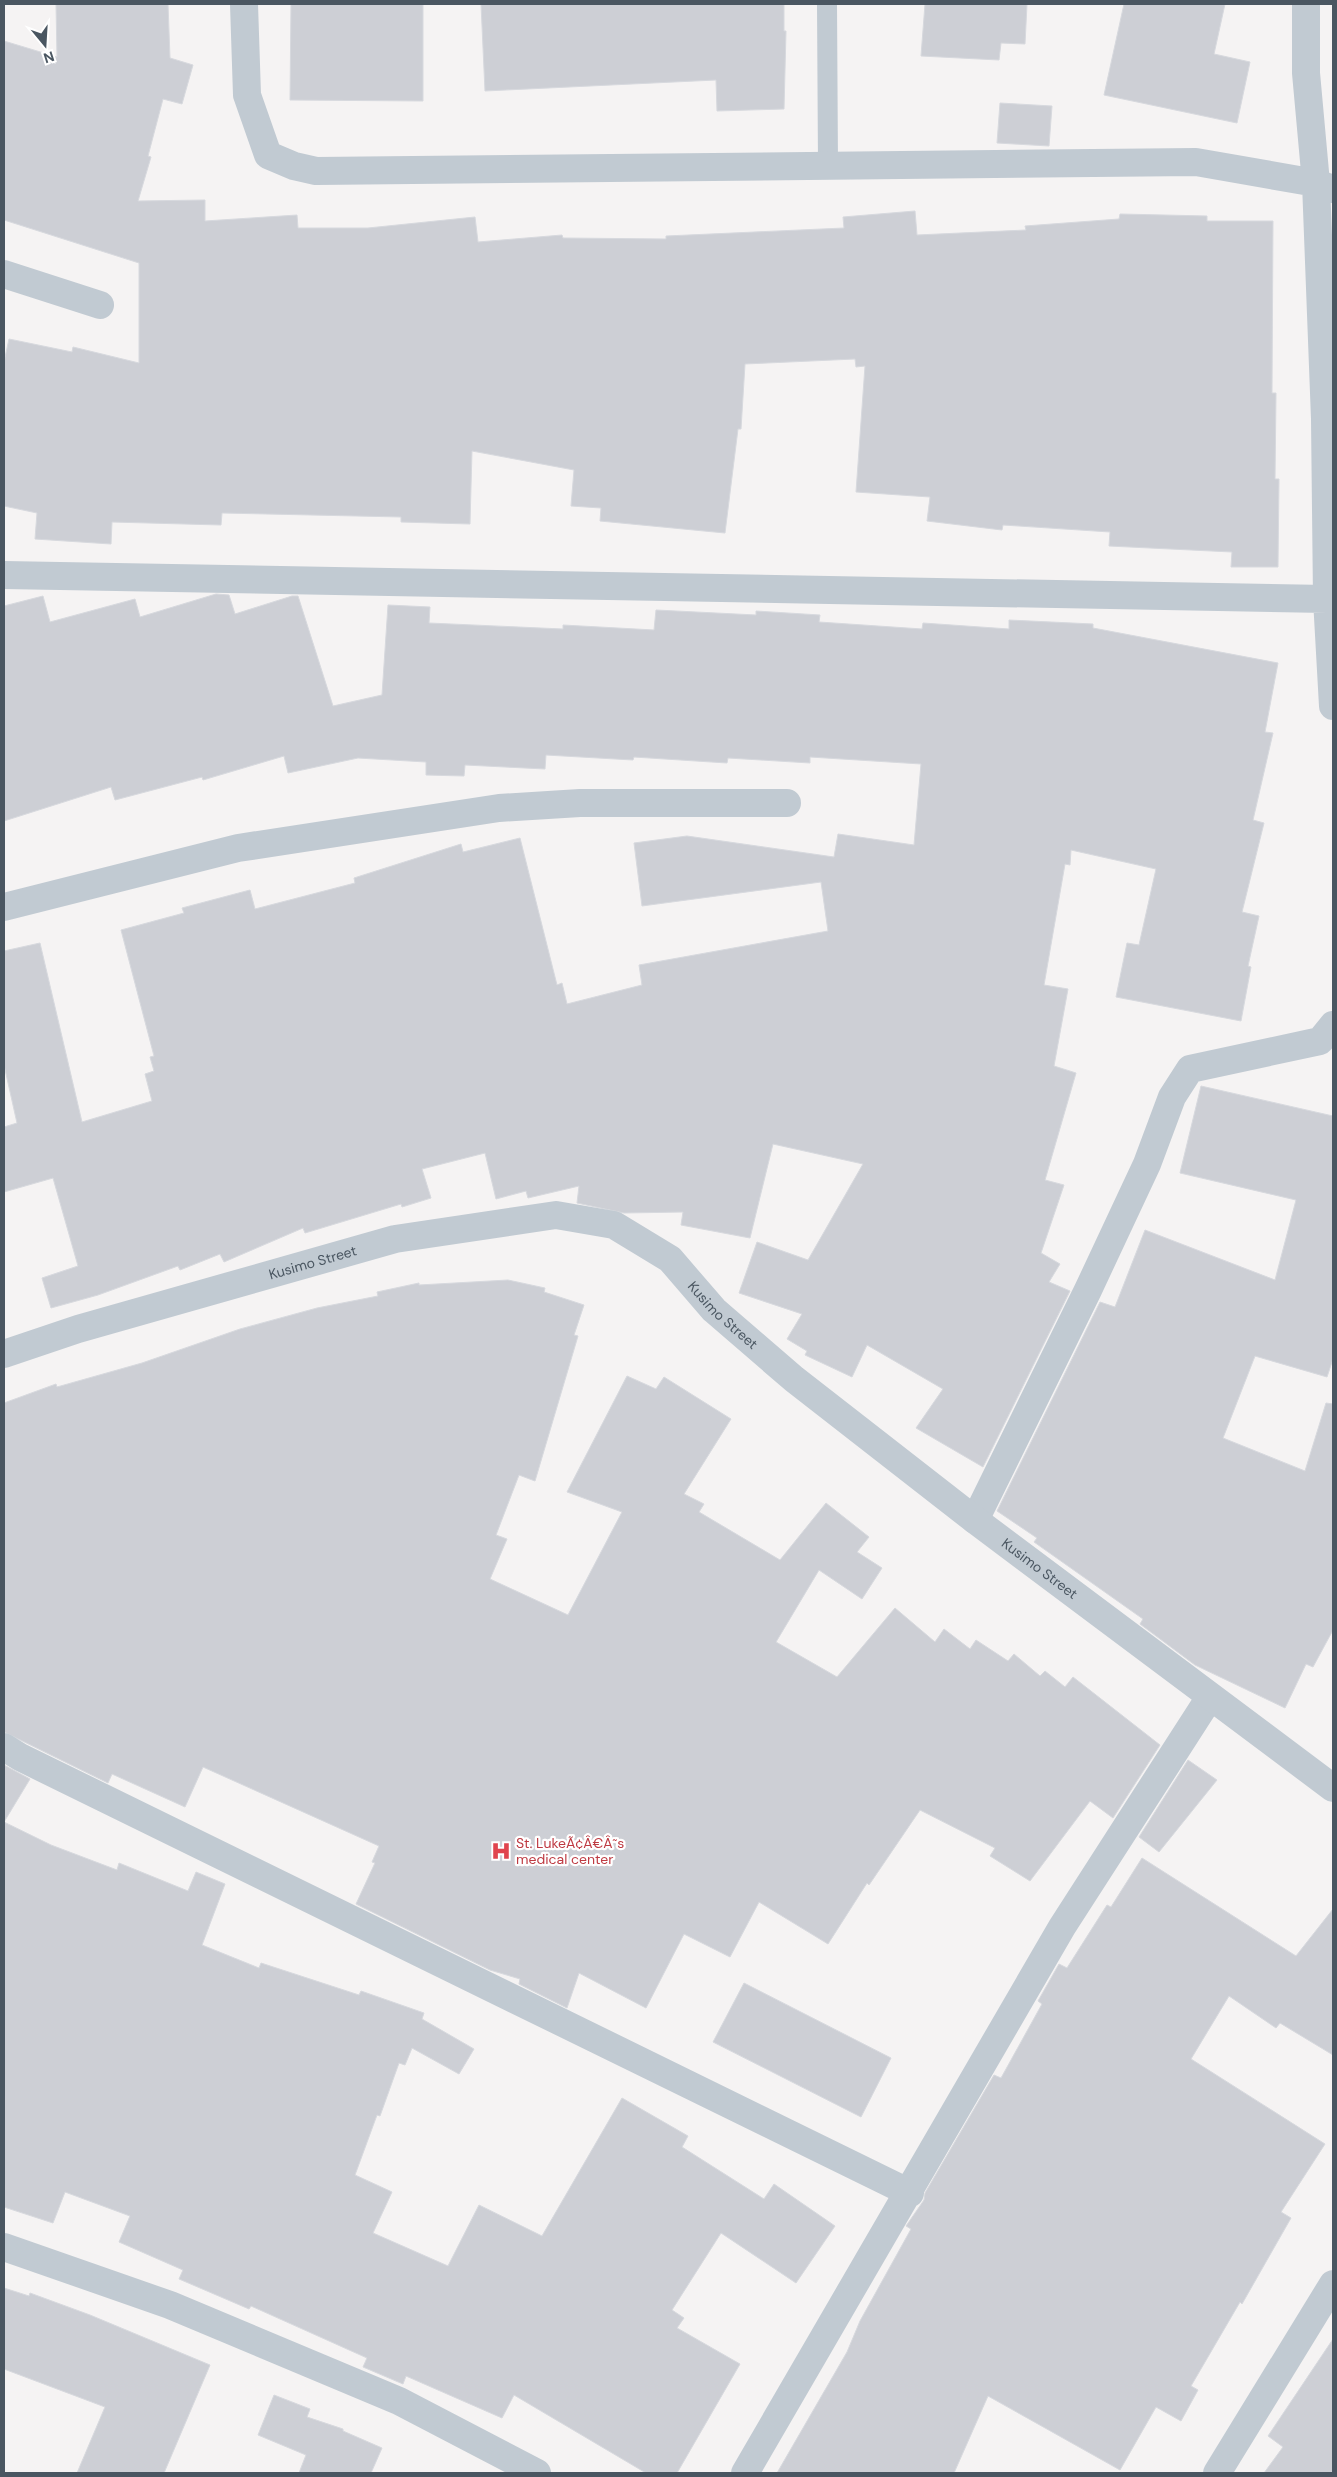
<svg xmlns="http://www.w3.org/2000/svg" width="1337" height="2477" font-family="'DM Sans',sans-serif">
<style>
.building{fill:#cdcfd5;stroke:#d7d9de}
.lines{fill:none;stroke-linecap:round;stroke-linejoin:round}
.service{stroke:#c1cad2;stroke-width:20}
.minor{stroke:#c1cad2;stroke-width:28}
.tertiary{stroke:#c1cad2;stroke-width:28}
.labels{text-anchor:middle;stroke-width:4.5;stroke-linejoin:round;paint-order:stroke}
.street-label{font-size:14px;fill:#4a5661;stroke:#fff}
.health-label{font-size:14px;fill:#be3a42;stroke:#fff;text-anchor:start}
</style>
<rect width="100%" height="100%" fill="#f5f3f3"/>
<path class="building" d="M56,4h112l2,54 23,7 -11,39 -19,-5 -15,57 3,1 -13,44 67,-1v21l92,-6 1,13h70l107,-11 3,25 84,-7 1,3 103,1v-3l178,-8 -1,-11 72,-6 2,24 109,-5 -1,-4 94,-7 1,-5 87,2v5h66l-1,172h4l-1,86h4l-1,88h-47l1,-15 -123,-6 1,-14 -107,-7 -1,5 -75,-9 3,-24 -74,-5 9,-126 -9,1 -1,-8 -110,5 -4,65h-3l-13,104 -125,-12 1,-13 -30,-2 3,-36 -102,-19 -2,73 -69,-2v-5l-179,-4 -1,12 -109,-3 -1,22 -76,-5 2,-26 -33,-7v-144l5,-23 63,13 1,-5 66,16v-100l-135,-43v-179l53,16z
M291,4h132v97l-133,-1z
M481,4h303v27h2l-2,78 -67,2 -1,-31 -231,11z
M925,4h102l-2,40 -24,-1 -2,17 -78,-4z
M1124,4h101l-11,50 36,8 -13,61 -133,-28z
M1000,103l52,3 -3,40 -52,-3z
M216,594l13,1 6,19 57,-18h6l35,110 49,-11 6,-90 42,2 -1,16 134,6v-4l91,5 2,-20 100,5v-4l64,4 -1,7 103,7 1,-6 86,6v-9l84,4v4l185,35 -13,69 8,1 -20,87 11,3 -22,89 17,4 -11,50 3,1 -10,54 -125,-24 11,-54 12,2 17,-76 -85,-19 -1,15 -5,-1 -21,121 24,4 -14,77 22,7 -31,107 19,5 -23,68 19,11 -11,18 21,9 -87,176 -67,-39 27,-39 -76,-44 -15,32 -47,-22 2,-4 -20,-12 15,-25 -63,-21 18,-51 51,18 55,-96 -90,-20 -23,94 -69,-13 2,-13 -59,1 -47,-10 2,-17 -51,12 -2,-7 -30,8 -11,-46 -63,16 9,29 -29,9 -1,-3 -96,29 -2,-5 -79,34 -4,-8 -40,16 -2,-4 -80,29 -47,13 -9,-30 36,-12 -25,-88 -49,14v-65l13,-4 -13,-58v-114l36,-8 42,179 70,-21 -7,-27 9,-3 -4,-14 4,-1 -33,-126 63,-17 -2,-5 68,-18 5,19 100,-26 -1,-5 107,-34 2,8 57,-14 37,147 5,-2 5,21 75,-19 -3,-20 189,-34 -7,-49 -179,24 -8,-63 53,-7 147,21 4,-23 76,11 7,-81 -111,-7v6l-82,-5 -1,5 -93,-6 -1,3 -87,-5 -1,14 -80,-4 -1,11 -38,-1v-13l-68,-4 -70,15 -4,-17 -81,24 -1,-3 -87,23 -4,-13 -107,34v-215l39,-10 7,26 85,-23 5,18z
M1201,1086l132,30v243l-6,18 -72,-21 -32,82 82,33 21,-68 7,1v226l-20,37 -7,-3 -21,44 -90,-43 -55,-41 3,-5 -109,-77 3,-4 -40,-27 103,-209 15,5 30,-77 130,50 21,-80 -116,-27z
M508,1280l37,8 -1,4 40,13 -10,30 4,1 -43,145 -16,-6 -23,60 11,4 -17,40 78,36 54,-103 -55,-20 60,-116 29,13 8,-12 67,42 -47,75 20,10 -5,8 81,48 46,-57 43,34 -12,15 25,16 -20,31 -43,-29 -43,72 61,35 58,-69 40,34 9,-13 26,20 6,-9 32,21 6,-7 26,22 5,-5 20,16 8,-10 87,68 -47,73 -23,-17 -60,80 -40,-25 5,-8 -75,-38 -51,75 -2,-2 -39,61 -69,-42 -29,55 -46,-23 -38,74 -67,-35 -12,35 -48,-24 1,-5 -30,-9 -134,-66 19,-41 -3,-1 7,-16 -176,-79 -18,40 -73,-33 -4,9 -104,-51v-329l52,-19 1,3 85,-24 98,-34 77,-21 61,-12 -1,-4 42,-9v2z
M1188,1760l29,20 -58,72 -20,-15z
M4,1765l26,14 -26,43 47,23 66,25 2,-7 69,28 8,-19 29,12 -23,61 57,23 2,-5 98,32 2,-4 63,22 -2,6 52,30 -15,25 -47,-26 -7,17 -6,-2 -19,53 -3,-1 -22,60 37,17 -19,41 75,33 31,-61 63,31 80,-138 66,38 -6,11 82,52 10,-15 61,42 -39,57 -75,-50 -49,77 12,8 -7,10 63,36 -63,109h-31l-132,-78 -12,23 -96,-42 -3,8 -40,-17 4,-9 -116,-52 -2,3 -70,-30 4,-9 -64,-28 11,-26 -65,-24 -12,31 -49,-16z
M1142,1858l154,98 37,-47v146l-53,-32 -4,5 -47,-32 -38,63 134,85 -44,68 10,6 -49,86 -2,-2 -49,84 7,4 -17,31 -25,-14 -36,63 -132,-74 -34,77h-177l70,-121 13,-31 51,-92 -5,-3 18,-26 1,-7 69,-118 7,3 41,-74 -4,-3 21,-37 8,4 40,-63 4,2z
M744,1983l147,75 -30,59 -148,-75z
M4,2288l25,8 1,-3 60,22 120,50 -46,108h-87l28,-66 -101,-38z
M1333,2339v134h-69l19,-26 -15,-11z
M274,2395l36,14 -3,8 36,12v2l39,17 -11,25h-72l7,-18 -48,-20z"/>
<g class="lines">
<path class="service" d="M827,4l1,162"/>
<path class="minor" d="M244,4l3,91 21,60 26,11 22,5 880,-9 120,21 17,6
M1306,4v69l10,110 9,236 2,180 6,107
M4,274l96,31
M4,575l1323,24
M4,907l234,-59 261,-40 81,-5h207
M975,1520l113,-230 59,-126 25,-67 18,-28 130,-28 13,-16
M4,1747l16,10 890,436
M4,2247l166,58 229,96 138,72
M745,2473l317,-546 148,-230
M1217,2473l116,-189"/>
<path class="tertiary" id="s1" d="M4,1354l74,-25 317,-90 161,-24 58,10 56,34 44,51 80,69 181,141 358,268"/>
</g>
<defs>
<symbol id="hospital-bare" viewBox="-9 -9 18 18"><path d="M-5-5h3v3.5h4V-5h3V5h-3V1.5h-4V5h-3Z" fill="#e0444e" stroke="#fff" stroke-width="2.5" paint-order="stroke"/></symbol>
</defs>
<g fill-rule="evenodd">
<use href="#hospital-bare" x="487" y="1837" width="28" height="28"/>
</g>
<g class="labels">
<g class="street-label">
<text dy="5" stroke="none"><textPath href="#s1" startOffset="322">Kusimo Street</textPath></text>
<text dy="5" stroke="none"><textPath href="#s1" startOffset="772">Kusimo Street</textPath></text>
<text dy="5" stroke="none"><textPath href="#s1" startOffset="1178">Kusimo Street</textPath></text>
</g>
<g class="health-label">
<text x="516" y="1848">St. LukeÃ¢Â€Â˜s<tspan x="516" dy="16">medical center</tspan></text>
</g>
</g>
<rect width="1337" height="2477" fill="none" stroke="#4a5661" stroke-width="10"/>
<g transform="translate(45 45) rotate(162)" stroke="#ffffff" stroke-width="4" paint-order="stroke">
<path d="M0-4L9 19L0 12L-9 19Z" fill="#4a5661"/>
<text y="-8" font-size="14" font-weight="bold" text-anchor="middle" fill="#4a5661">N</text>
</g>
</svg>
